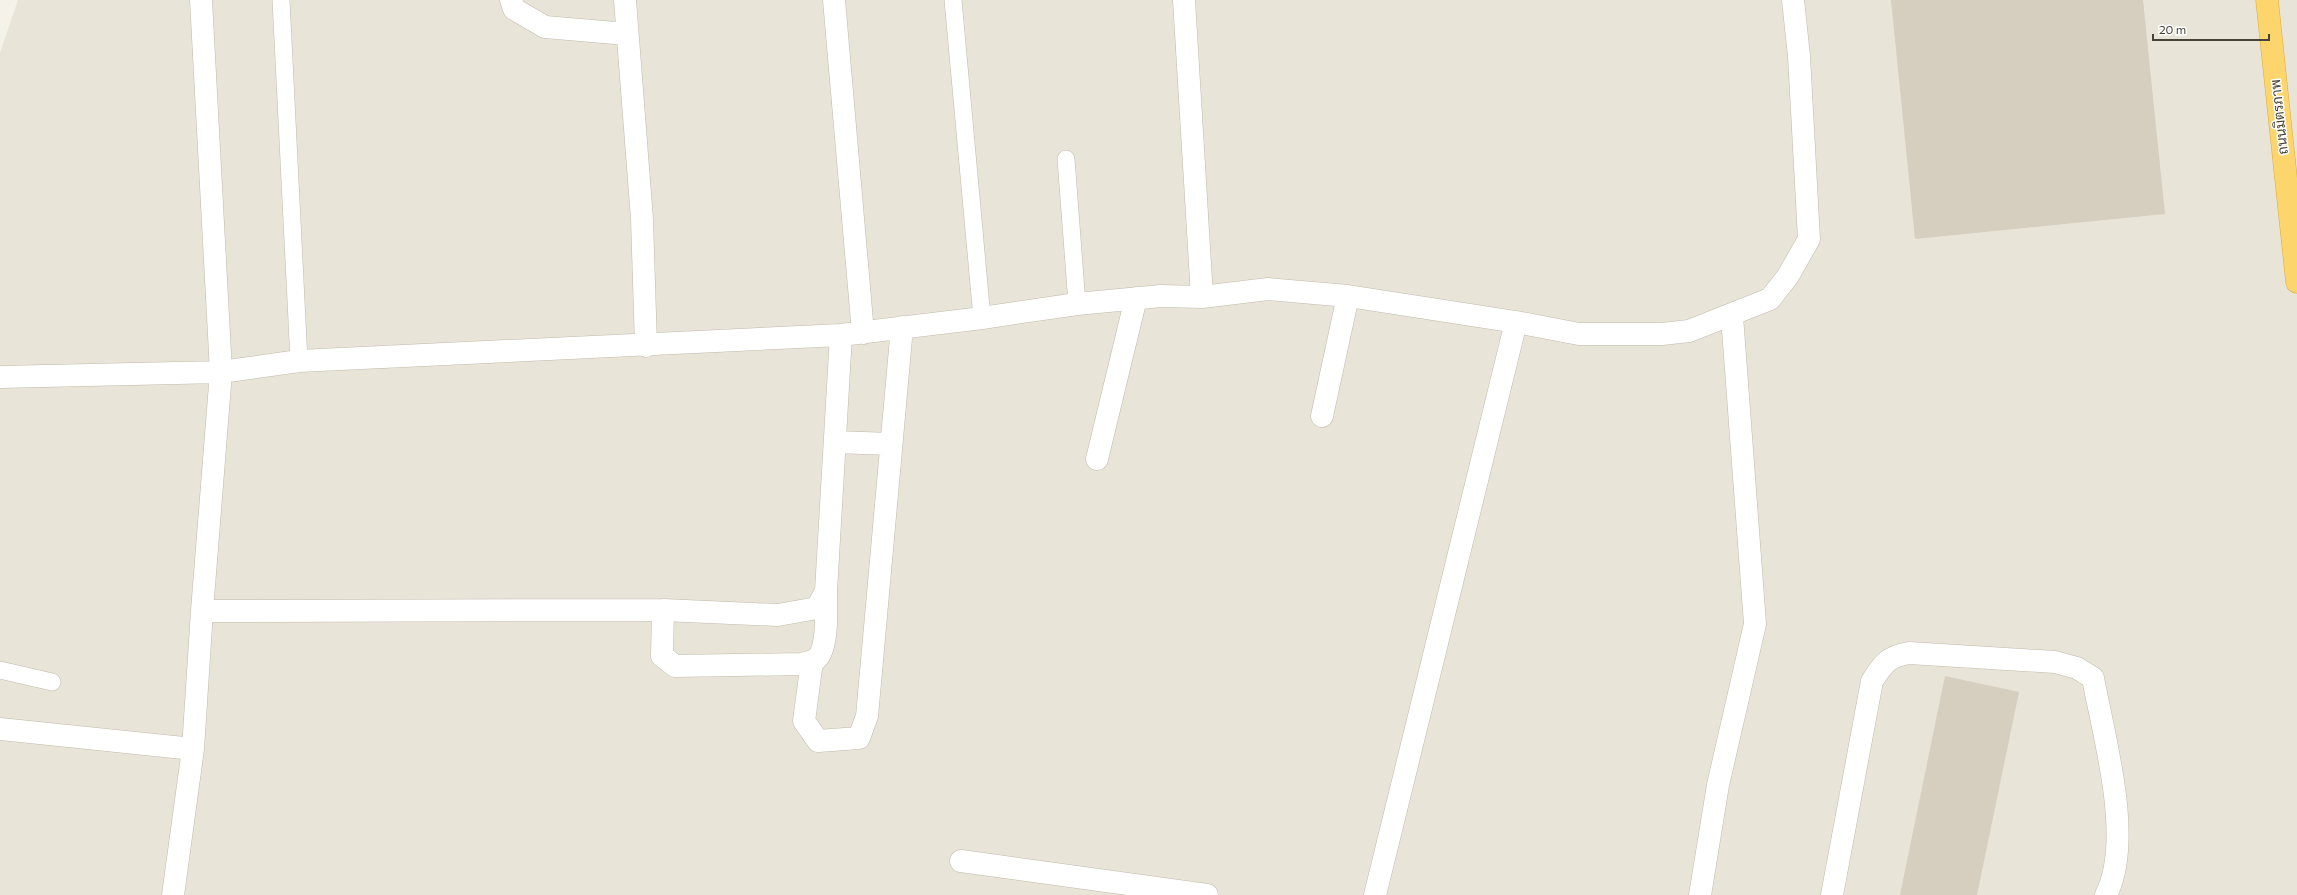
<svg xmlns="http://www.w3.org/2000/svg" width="2297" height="895" font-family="Commissioner,Sarabun,sans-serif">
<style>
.residential{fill:#e8e4d7}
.building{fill:#d6cebf}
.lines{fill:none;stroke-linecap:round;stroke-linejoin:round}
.lane-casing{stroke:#c0baac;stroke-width:18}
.street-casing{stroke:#c0baac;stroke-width:23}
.highway-casing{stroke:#dcab3b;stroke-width:23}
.lane{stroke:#fff;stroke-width:17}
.street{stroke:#fff;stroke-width:22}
.highway{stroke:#fcd56c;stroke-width:22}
.labels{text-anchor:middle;stroke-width:3;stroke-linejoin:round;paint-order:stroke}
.street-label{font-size:14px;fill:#484337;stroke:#fff}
</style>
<rect width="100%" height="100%" fill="#f4f2e9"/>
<path class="residential" d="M18,0h2279v895h-2297v-842z"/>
<path class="building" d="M1891,0h252l22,214 -250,25z
M1945,676l74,16 -42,203h-77z"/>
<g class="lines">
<defs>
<path id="lane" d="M281,0l18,361
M953,0l29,318
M1066,159l11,145
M0,670l52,12"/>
<path id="street" d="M511,0l3,9 31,18 82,7
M625,0l17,219 4,127
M834,0l29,333
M1184,0l18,297
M0,377l221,-5 78,-11 542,-26 141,-17 95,-14 84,-8 41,1 66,-8 80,7 168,26 63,12h83l27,-3 81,-32 18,-23 21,-37 -10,-183 -6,-56
M1322,416l26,-120
M835,442l56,2
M1097,459l39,-161
M663,610l-1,46 13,10 128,-2c3,-2 9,-2 12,-4 14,-9 11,-54 11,-69
M202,611l461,-1 115,5 39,-7 9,-17 15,-256
M812,661l-8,60 14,20 41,-3 8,-22 35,-389
M0,729l193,20
M961,861l246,34
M173,895l20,-146 9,-138 19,-239 -20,-372
M1375,895l141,-573
M1700,895l18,-110 37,-161 -23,-308
M1832,895l40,-214c12,-18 15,-24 37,-28l146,9 22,6 16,10c11,60 41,161 13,217"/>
<path id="highway" d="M2267,0l30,282"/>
</defs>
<use href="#lane" class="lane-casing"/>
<use href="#street" class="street-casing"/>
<use href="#highway" class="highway-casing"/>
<use href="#lane" class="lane"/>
<use href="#street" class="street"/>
<use href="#highway" class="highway"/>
</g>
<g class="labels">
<g class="street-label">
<text transform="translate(2279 117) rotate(-96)" y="5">ถนนมิตรภาพ</text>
</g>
</g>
<path d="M2153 34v6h116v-6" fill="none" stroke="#484337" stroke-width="2"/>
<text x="2159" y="34" font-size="12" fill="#484337" stroke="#ffffff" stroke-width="3" paint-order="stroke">20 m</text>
</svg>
